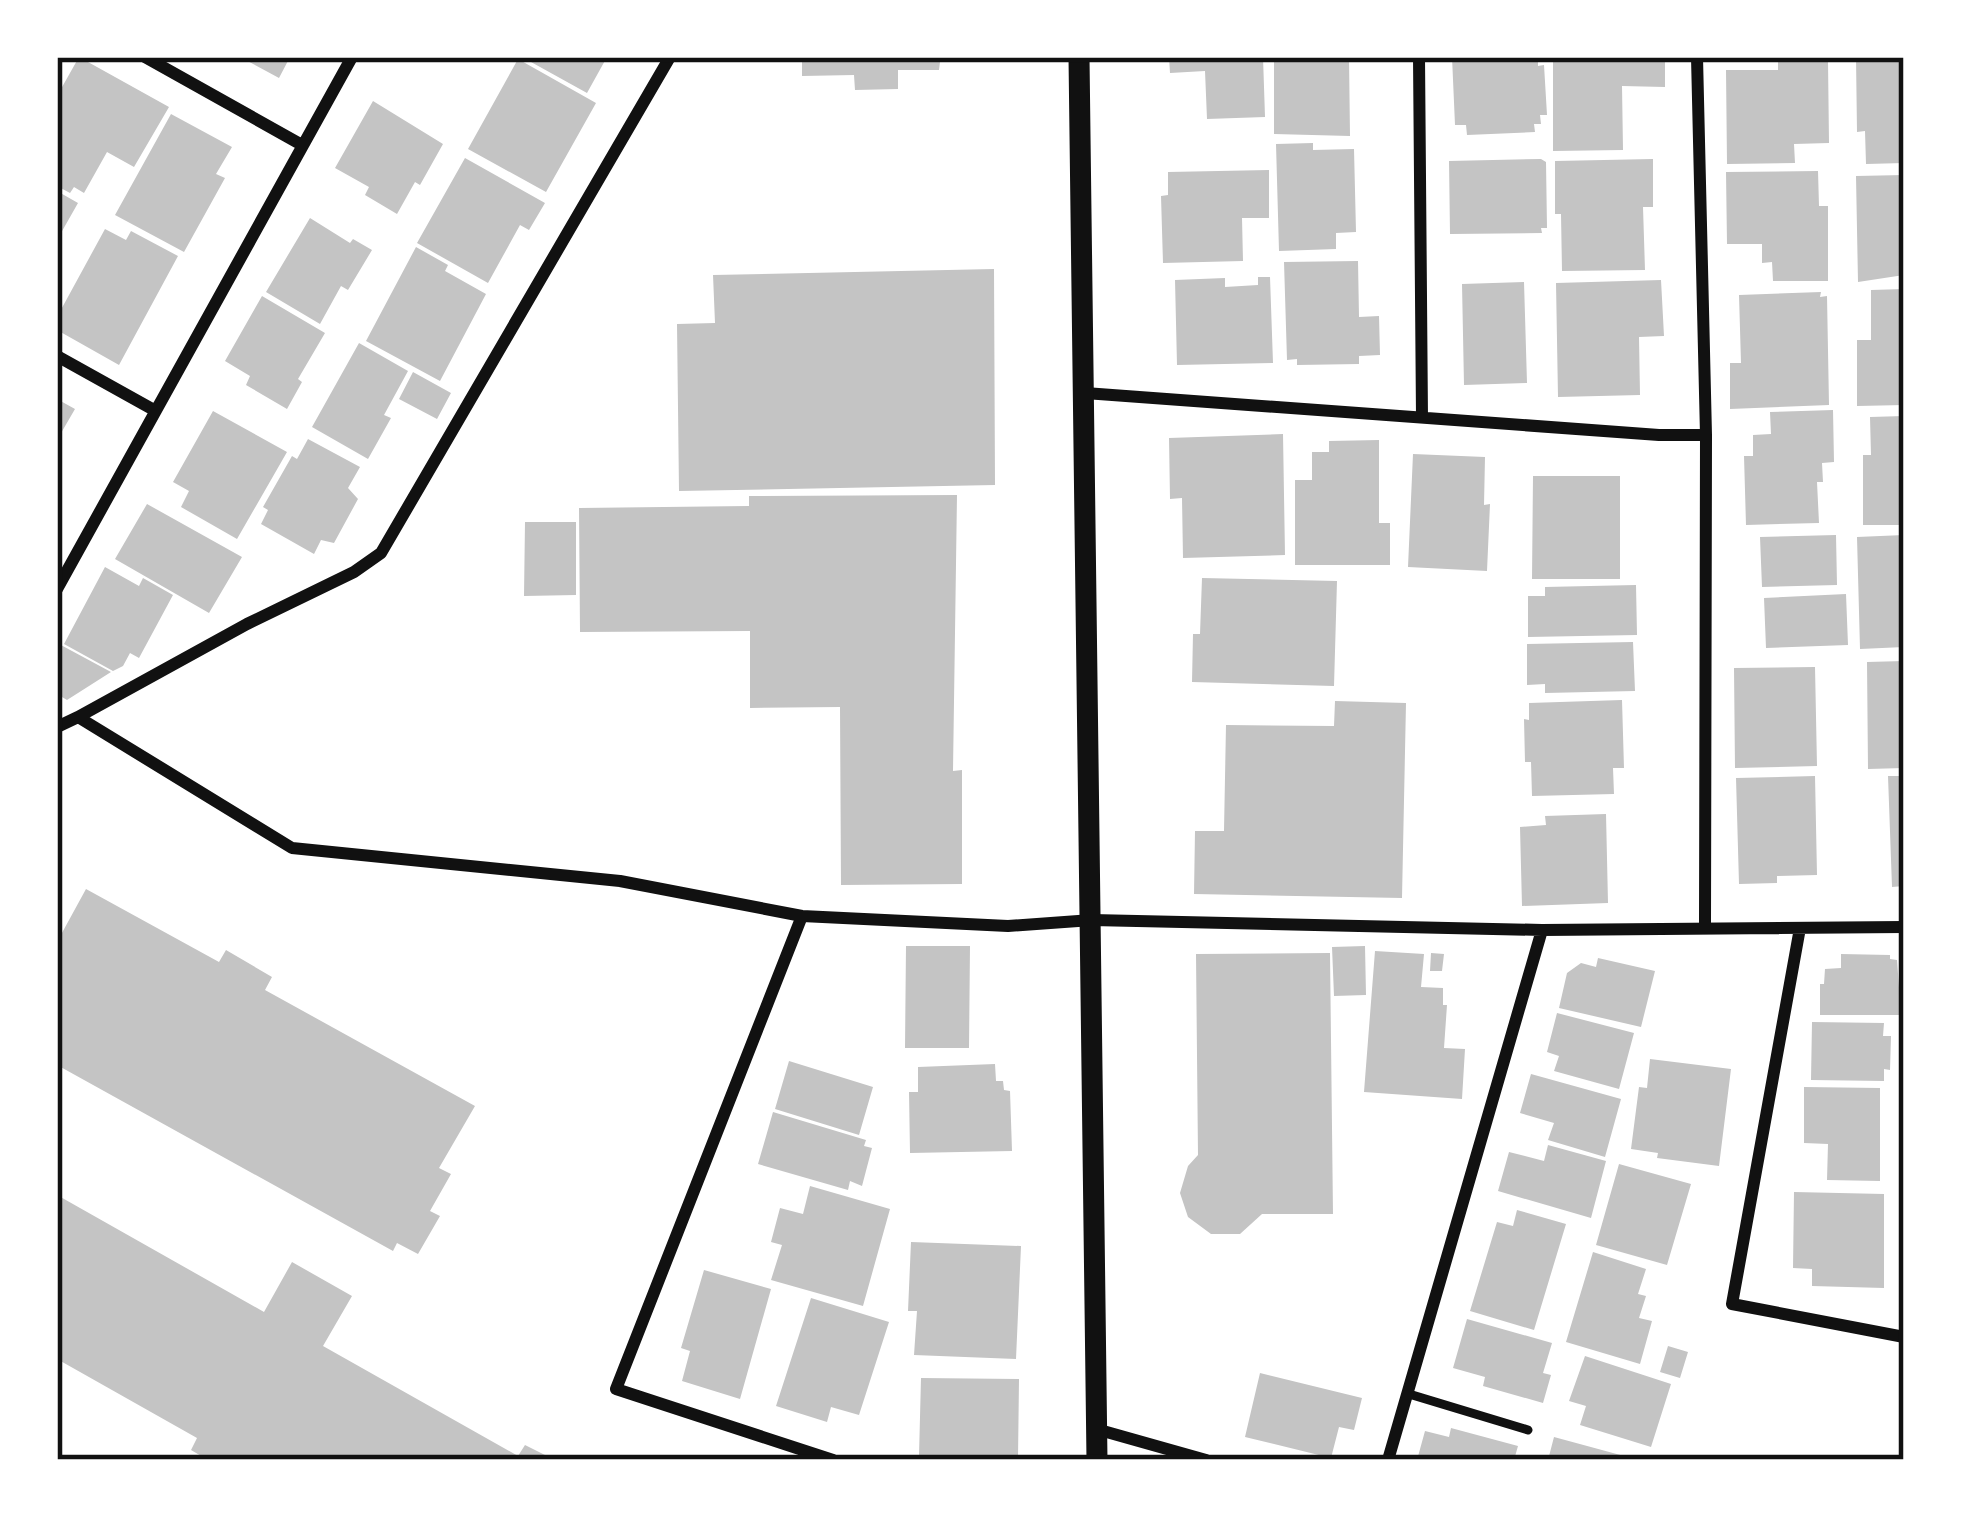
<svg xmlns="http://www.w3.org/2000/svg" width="1961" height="1517" font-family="Mulish,sans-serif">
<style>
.building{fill:#c4c4c4}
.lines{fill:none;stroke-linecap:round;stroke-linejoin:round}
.service{stroke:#111;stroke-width:9}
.minor{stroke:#111;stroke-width:12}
.tertiary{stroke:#111;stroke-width:21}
.neatline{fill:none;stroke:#111;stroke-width:4.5}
</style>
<rect width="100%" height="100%" fill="#fff"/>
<path class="building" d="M79,57l90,50 -35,60 -27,-15 -23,41 -10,-6 -4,6 -13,-7v-90z
M240,57h50l-11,21z
M534,57h73l-20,36 -56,-31z
M802,57h194v4l-56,1 -1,8h-41v19l-43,1 -1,-15 -52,1z
M1169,57h94l2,60 -58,2 -2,-48 -35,2z
M1274,57h75l1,79 -76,-2z
M1452,57h86v9l6,-1 3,50h-7l1,9h-7l1,8 -68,3 -1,-10h-11z
M1553,57h112v30l-43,-1 1,64 -70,1z
M1856,57h48v106l-38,1 -1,-33 -8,1z
M518,59l78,44 -50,89 -78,-43z
M1828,61l1,82 -35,1 1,19 -68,1 -1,-94h52v-8z
M373,101l70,43 -23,41 -5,-3 -18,32 -32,-19 4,-8 -34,-19z
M171,114l61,33 -16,27 9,4 -41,74 -69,-37z
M1313,143v7l41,-1 2,83 -20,1v16l-57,2 -3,-107z
M465,158l80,45 -16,27 -9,-5 -32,58 -71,-40z
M1541,159l5,3 1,66h-6l1,5 -92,1 -1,-73z
M1653,159v48h-10l2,63 -83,1 -1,-57h-6v-53z
M1269,170v48h-27l1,43 -80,2 -2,-67 7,-1v-23z
M1818,171l1,35h9v75h-55l-1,-19 -10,1v-19h-35l-1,-72z
M1904,175v100l-46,7 -2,-106z
M57,191l21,12 -21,37z
M310,218l40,25 3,-4 19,11 -24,40 -7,-4 -21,38 -54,-32z
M105,229l21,11 5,-9 47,25 -59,109 -62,-35v-13z
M416,247l32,18 -3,6 41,23 -46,87 -74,-40z
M1358,261l1,56 20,-1 1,39 -21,1v8l-62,1v-6l-10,1 -3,-98z
M994,269l1,216 -316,6 -2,-167 38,-1 -2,-48z
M1258,277h12l3,86 -96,2 -2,-85 50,-2v9l33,-2z
M1661,280l3,56 -25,1 1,58 -82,2 -2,-114z
M1524,282l3,101 -63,2 -2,-101z
M1904,289v116l-47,1v-66h14v-50z
M1821,292l-1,5 7,-1 2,109 -99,4v-46h11l-2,-68z
M262,296l63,37 -27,46 4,3 -15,27 -41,-24 4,-9 -25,-15z
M359,343l49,28 -24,44 7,3 -23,41 -56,-32z
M413,372l38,21 -14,26 -38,-20z
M57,399l18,10 -18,31z
M1833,410l1,52 -12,1 1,19h-6l2,41 -73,2 -2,-69h9v-21l18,-1 -1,-22z
M213,411l74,41 -50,87 -56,-32 8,-16 -16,-9z
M1904,416v109h-41v-70h8l-1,-38z
M1283,434l2,121 -102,3 -1,-60 -12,1 -1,-61z
M308,439l52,28 -12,21 10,11 -24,44 -13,-3 -7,14 -53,-30 7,-14 -5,-3 29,-51 5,3z
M1379,440v83h11v42h-95v-85h17v-28h17v-11z
M1413,454l72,3 -1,48 6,-1 -3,67 -79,-4z
M1533,476h87v103h-88z
M957,495l-4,276 9,-1v114l-121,1 -1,-178 -90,1v-77l-170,1 -1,-124 170,-2v-10z
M147,504l95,53 -33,56 -94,-54z
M525,522h51v73l-52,1z
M1836,535l1,50 -75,2 -2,-50z
M1904,535v112l-44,2 -3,-112z
M105,567l34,19 4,-8 30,17 -34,63 -9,-5 -7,13 -10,5 -49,-27z
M1202,578l135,3 -3,105 -142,-4 1,-48h7z
M1636,585l1,50 -109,2v-41h17v-9z
M1846,594l2,51 -82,3 -2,-50z
M1633,642l2,49 -90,2v-9l-18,1v-41z
M59,644l52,28 -44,28 -10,-6z
M1904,661v107l-36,1 -1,-107z
M1815,667l2,99 -82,2 -1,-100z
M1622,700l2,68h-11l1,26 -82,2 -1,-34h-6l-1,-43 5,1v-17z
M1335,701l71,2 -4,195 -208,-4 1,-63h29l2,-106 108,1z
M1815,776l2,99 -40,1v7l-38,1 -3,-106z
M1888,776h16v110l-12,1z
M1606,814l2,89 -86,3 -2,-79 26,-2 -1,-9z
M86,889l133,73 7,-12 46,27 -7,13 210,116 -36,62 12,6 -21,37 10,5 -22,38 -21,-11 -4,8 -336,-186v-123z
M906,946h64l-1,102h-64z
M1365,946l1,49 -32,1 -2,-49z
M1375,951l49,3 -3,33 22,1v17h4l-3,43 21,1 -3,50 -98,-7z
M1330,953l3,261h-71l-22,20h-29l-23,-17 -8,-24 8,-27 10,-11 -2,-201z
M1431,953l13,1 -2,17h-12z
M1841,954l49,1v4l7,1 4,55h-81v-31h4l1,-15 16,-1z
M1598,958l57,13 -14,56 -82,-19 8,-35 14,-10 15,4z
M1557,1013l77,20 -15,56 -65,-18 5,-15 -12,-4z
M1812,1022l72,1 -1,13h8l-1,34 -6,-1v12l-73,-1z
M1650,1059l81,10 -12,97 -62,-8 1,-5 -27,-4 8,-62 8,1z
M789,1061l84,26 -14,48 -84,-26z
M995,1064l1,17h7l1,9 6,1 2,60 -102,2 -1,-61h9v-25z
M1531,1074l90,25 -16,58 -57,-17 6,-17 -34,-10z
M1804,1087l76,1v93l-53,-1 1,-36 -24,-1z
M773,1112l93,28 -2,6 8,2 -10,38 -12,-5 -2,9 -90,-26z
M1548,1145l58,16 -15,57 -93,-27 11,-39 35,9z
M1619,1164l72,20 -24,81 -71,-20z
M810,1186l80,23 -27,97 -92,-26 11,-35 -11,-3 9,-34 23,6z
M1794,1192l90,2v94l-72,-2v-17l-19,-1z
M57,1195l207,117 28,-50 60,34 -29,50 195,110 7,-11 22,11 -2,4h-337l-17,-10 6,-12 -140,-79z
M1517,1210l49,14 -32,106 -64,-19 27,-89 16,4z
M911,1242l110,4 -5,113 -102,-4 3,-44h-9z
M1593,1252l53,17 -8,25 8,2 -7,22 13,3 -12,43 -74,-22z
M704,1270l67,19 -31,110 -58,-18 8,-30 -9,-3z
M811,1298l78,24 -30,93 -28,-8 -4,15 -51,-16z
M1467,1319l85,24 -9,30 8,2 -8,28 -60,-17 2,-9 -32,-9z
M1668,1346l20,6 -8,26 -20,-6z
M1585,1356l86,28 -20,63 -71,-22 6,-19 -17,-5z
M1260,1373l102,25 -8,32 -15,-3 -8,31 -86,-21z
M921,1378l98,1 -1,79 -99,-2z
M1451,1428l67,18 -4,14h-97l8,-29 24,6z
M1554,1437l70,19 -1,4h-75z"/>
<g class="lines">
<path class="service" d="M1409,1394l119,36"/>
<path class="minor" d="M145,57l157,88
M1419,57l3,360
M1697,57l9,378
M57,356l97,54
M1085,393l574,42h47l-1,492
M57,589l295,-532
M78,717l169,-93 107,-52 27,-19 289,-496
M57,727l21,-10 214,131 328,33 182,35 206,10 84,-6 450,10 362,-3
M802,916l-186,473 217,71
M1800,928l-68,376 172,33
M1096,1429l110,31
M1388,1460l154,-530"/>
<path class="tertiary" d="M1079,57l18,1403"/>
</g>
<rect width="1961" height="1517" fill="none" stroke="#ffffff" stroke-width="120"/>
<rect x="60" y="60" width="1841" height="1397" class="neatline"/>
</svg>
